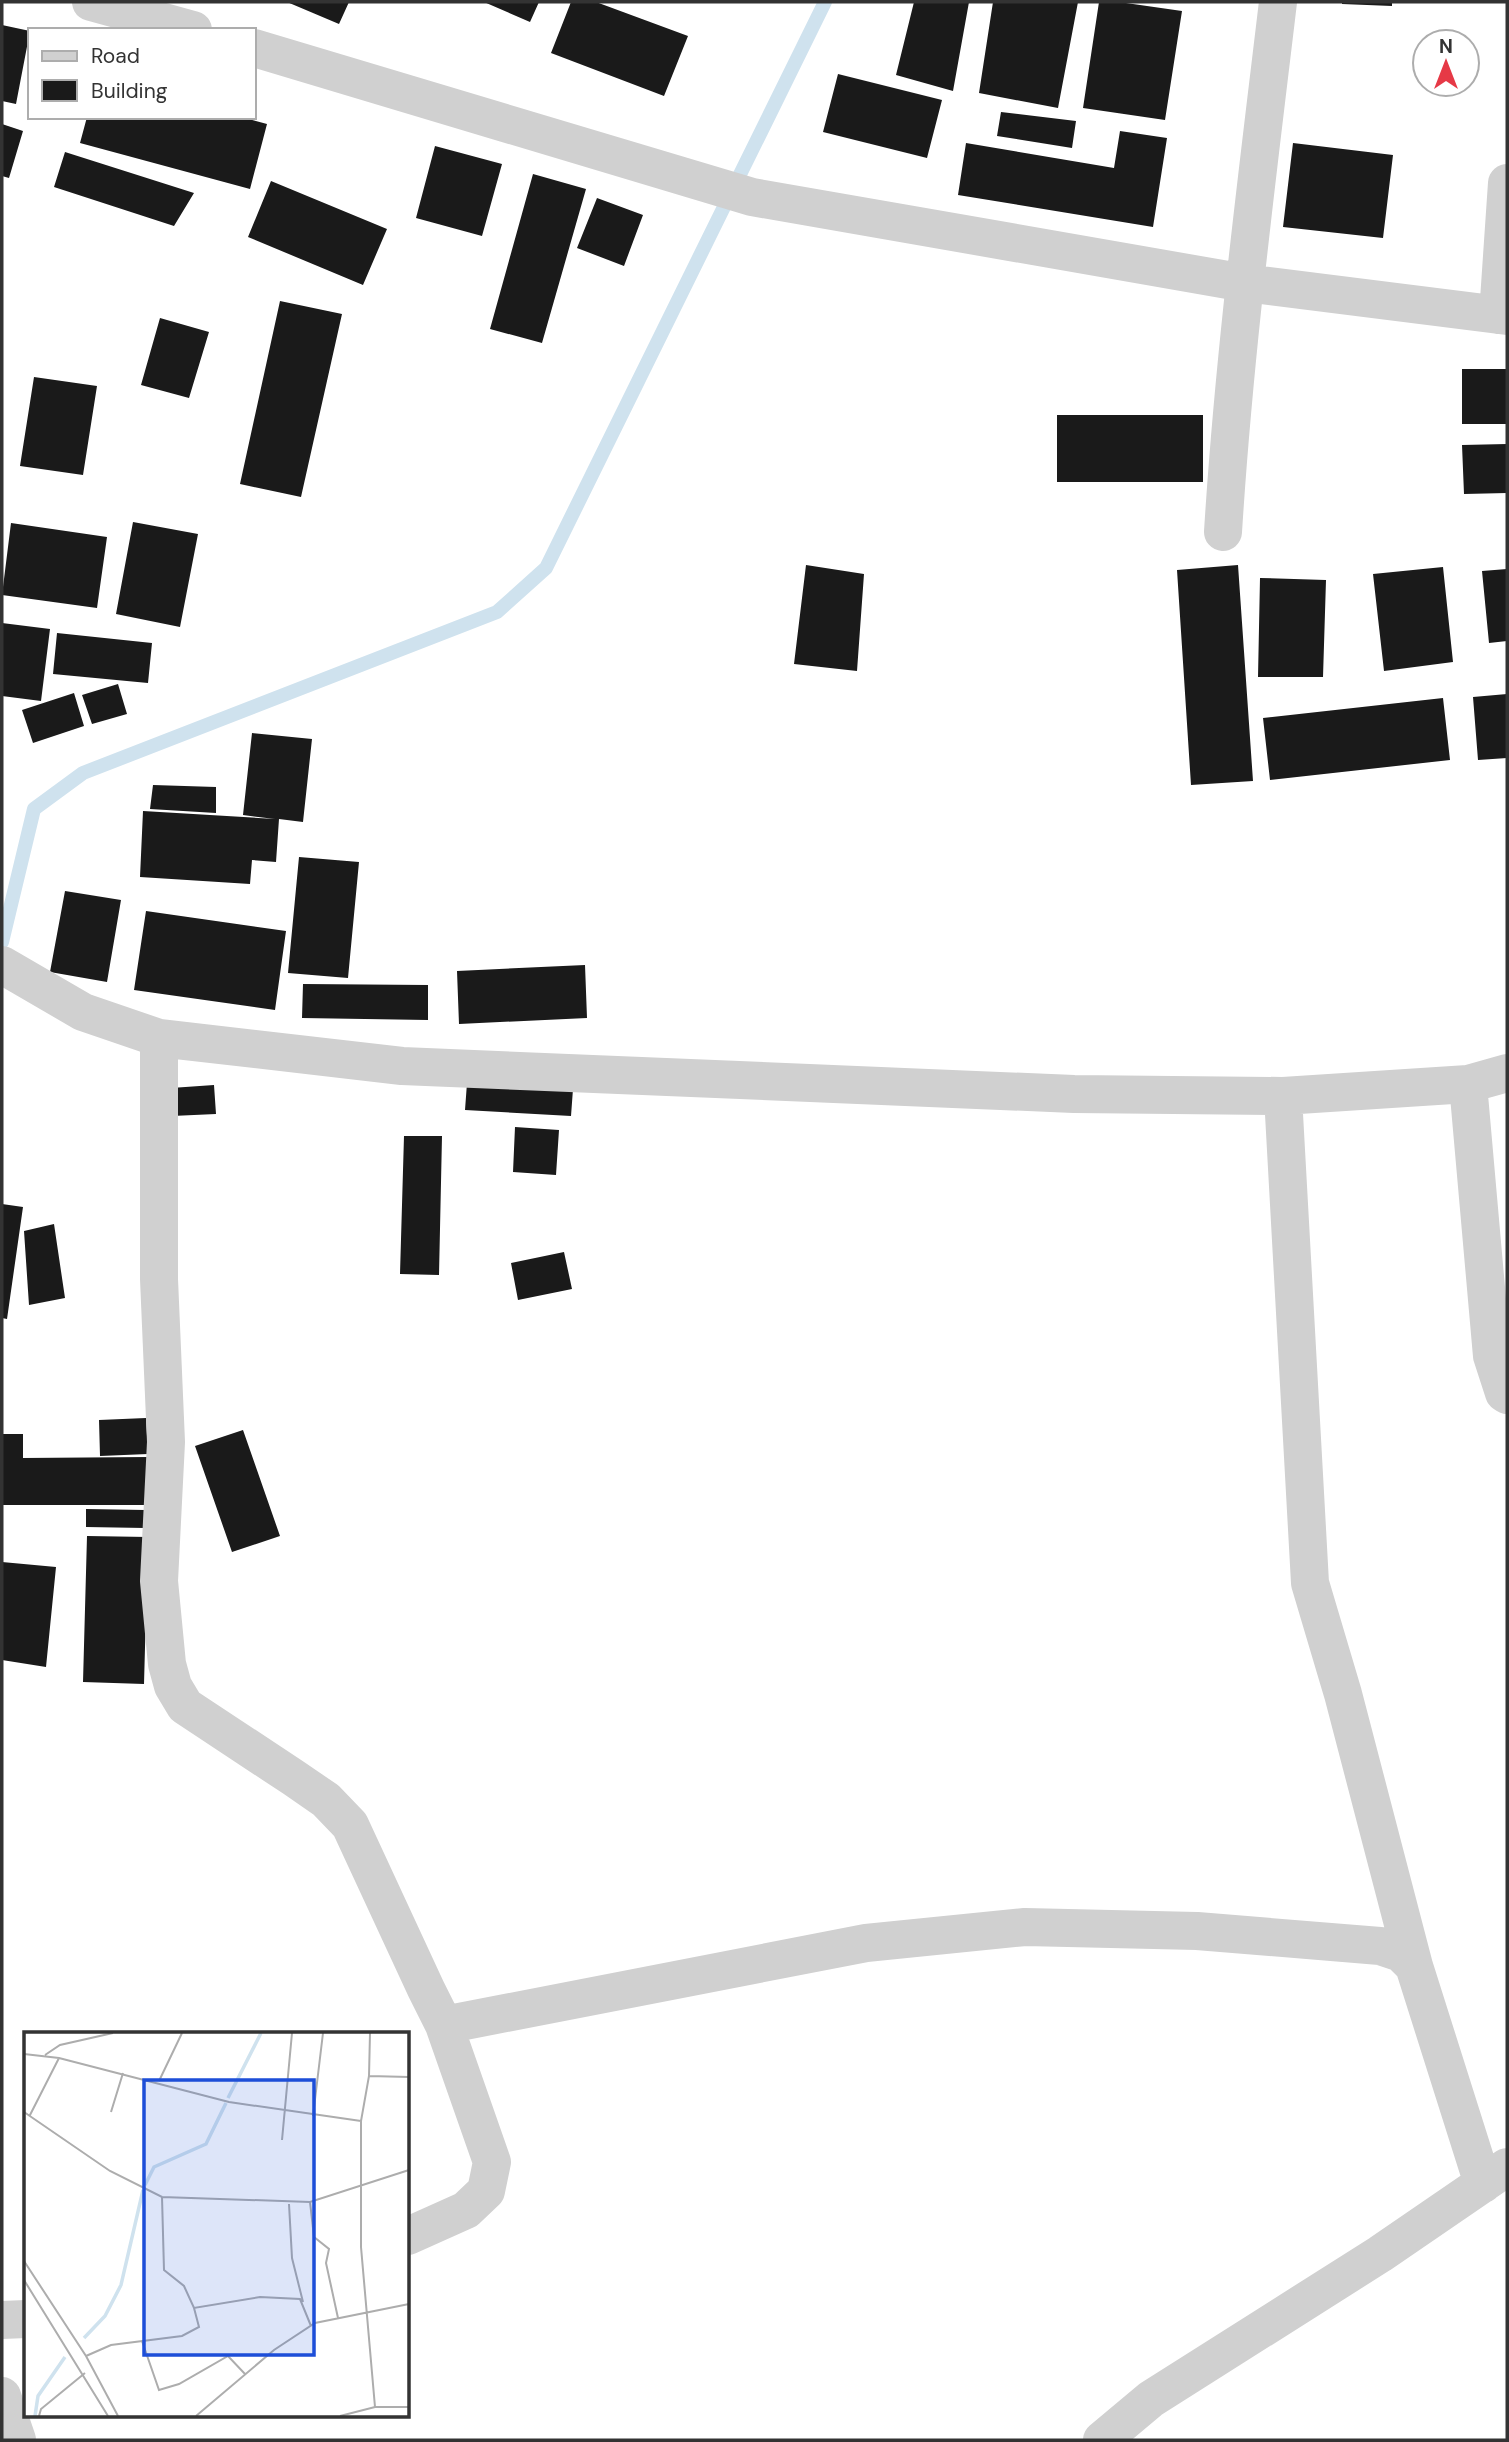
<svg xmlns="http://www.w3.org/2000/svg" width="1509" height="2442" font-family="'DM Sans',sans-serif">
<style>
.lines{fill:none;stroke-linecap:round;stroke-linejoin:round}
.stream{stroke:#cfe2ee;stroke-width:14}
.building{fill:#1a1a1a}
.minor{stroke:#d0d0d0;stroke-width:38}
.inset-river{fill:none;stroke:#cfe2ee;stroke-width:3.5}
.inset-road{fill:none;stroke:#adadad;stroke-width:2}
.view{fill:#1d4ed8;fill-opacity:0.15;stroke:#1d4ed8;stroke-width:3.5}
.inset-edge{fill:none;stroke:#333;stroke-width:3.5}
</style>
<rect width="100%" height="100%" fill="#fff"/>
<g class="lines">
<path class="stream" d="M2,942l32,-133 49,-36 414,-161 49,-44 279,-566"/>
</g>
<path class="building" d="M287,2h62l-10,22z
M484,2h55l-9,20z
M571,2h25l92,34 -24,60 -113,-43z
M914,2h55l-16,89 -57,-16z
M993,2h85l-20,106 -79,-15z
M1099,2h20l63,9 -17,109 -82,-12z
M1342,2h50v4l-50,-2z
M2,25l28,6 -14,73 -14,-3z
M838,74l104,26 -15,58 -104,-26z
M1001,112l75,9 -4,27 -75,-12z
M87,117h154l26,7 -17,65 -170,-46z
M2,124l21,7 -14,47 -7,-2z
M1120,131l47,7 -14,89 -195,-32 8,-52 148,25z
M1293,143l100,12 -10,83 -100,-11z
M435,146l67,18 -20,72 -66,-18z
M65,152l129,41 -20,33 -120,-39z
M533,174l53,15 -44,154 -52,-14z
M271,181l116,48 -24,56 -115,-48z
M597,198l46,17 -19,51 -47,-18z
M280,301l62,13 -41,183 -61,-13z
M160,318l49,14 -20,66 -48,-13z
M1462,369h45v55h-45z
M34,377l63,9 -14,89 -63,-9z
M1057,415h146v67h-146z
M1507,444v49l-43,1 -2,-49z
M133,522l65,12 -18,93 -64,-13z
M11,523l96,14 -10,71 -95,-13z
M806,565l58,9 -7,97 -63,-7z
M1238,565l15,216 -62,4 -14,-215z
M1443,567l10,95 -69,9 -11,-97z
M1507,569v72l-18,2 -7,-72z
M1260,578l66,2 -3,97h-65z
M2,623l48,6 -9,72 -39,-5z
M57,633l95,10 -4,40 -95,-9z
M118,684l9,30 -35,10 -10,-29z
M74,693l10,33 -51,17 -11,-33z
M1507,694v64l-29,2 -5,-63z
M1443,698l7,62 -180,20 -7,-62z
M252,733l60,6 -9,83 -24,-3 -3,43 -24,-2 -2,24 -110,-7 3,-66 132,8 -32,-4z
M153,785l63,2v26l-66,-4z
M299,857l60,5 -11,116 -60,-5z
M65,891l56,9 -14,82 -57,-10z
M146,911l140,20 -11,79 -141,-20z
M585,965l2,53 -128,6 -2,-53z
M303,984l125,1v35l-126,-2z
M467,1083l106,6 -2,27 -106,-6z
M214,1085l2,29 -44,2 -1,-28z
M515,1127l44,3 -3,45 -43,-3z
M404,1136h38l-3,139 -39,-1z
M2,1204l21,3 -16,112 -5,-1z
M54,1224l11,74 -36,7 -5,-74z
M564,1252l8,37 -54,11 -7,-37z
M146,1418l2,36 -48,2 -1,-36z
M243,1430l37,106 -48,16 -37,-106z
M2,1434h21v24l126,-1 1,48h-148z
M86,1509l59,1v18l-59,-1z
M87,1536l61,1 -4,147 -61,-2z
M2,1562l54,5 -10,100 -44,-7z"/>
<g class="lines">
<path class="minor" d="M91,2l102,28
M254,48l498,149 493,86 262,33
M1498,315l9,-132
M1223,532c11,-177 34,-354 55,-530
M2,965l81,47 76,26 243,28 672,28 209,2 185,-12 39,-11
M159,1038v241l7,163 -7,139 8,83 6,22 12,20 109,72 32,22 24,25 76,164 18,36 422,-82 159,-16 172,4 183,15 21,7 13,13 69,218
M1468,1084l24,272 12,37 3,2
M1283,1096l27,487 33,111 71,272
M408,2236l58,-26 20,-19 6,-29 -48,-137
M2,2320l24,-1
M2,2396l15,44
M1102,2440l49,-41 229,-145 127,-87"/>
</g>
<g transform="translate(24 2032)">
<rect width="385" height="385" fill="#fff"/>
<path class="inset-river" d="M204,66l33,-65M121,153l9,-18 52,-23 20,-41M60,306l21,-22 16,-31 22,-95M11,384l3,-20 27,-39"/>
<path class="inset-road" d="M346,1l-1,43 -8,45v126l14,160M0,22l35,4 170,44 132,19M21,23l15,-10 53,-12M345,44l40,1M135,49l23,-48M0,80l86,59 52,26 148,5 99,-32M87,80l12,-39M6,83l29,-57M289,84l10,-83M258,108l10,-107M138,165l2,73 20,16 10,22 66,-11 40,2 11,27M286,170l4,35 15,12 -3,14 12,55M265,172l3,54 11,44M0,229l62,95 32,60M0,248l84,136M118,309l17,49 20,-6 49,-28 17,18M62,324l25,-11 71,-9 17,-9 -5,-19M15,384l2,-7 44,-36M172,384l78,-66 41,-27 94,-19M316,384l35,-9h34"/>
<path class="view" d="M120,48h170v275h-170z"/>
<rect width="385" height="385" class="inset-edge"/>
</g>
<rect width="1509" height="2442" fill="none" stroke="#333333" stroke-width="7"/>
<rect x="28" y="28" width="228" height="91" fill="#ffffff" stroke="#adadad" stroke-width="2"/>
<rect x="42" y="51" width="35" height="10" fill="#d0d0d0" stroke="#adadad" stroke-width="2"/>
<text x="91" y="63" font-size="21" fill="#333333">Road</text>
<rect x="42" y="80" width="35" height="21" fill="#1a1a1a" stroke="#adadad" stroke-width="2"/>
<text x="91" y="98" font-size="21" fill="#333333">Building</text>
<g transform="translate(1446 63)"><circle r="33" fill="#ffffff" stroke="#adadad" stroke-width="2"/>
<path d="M0-5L12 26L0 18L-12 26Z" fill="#e63946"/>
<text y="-10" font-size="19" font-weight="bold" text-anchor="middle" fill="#333333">N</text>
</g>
</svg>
